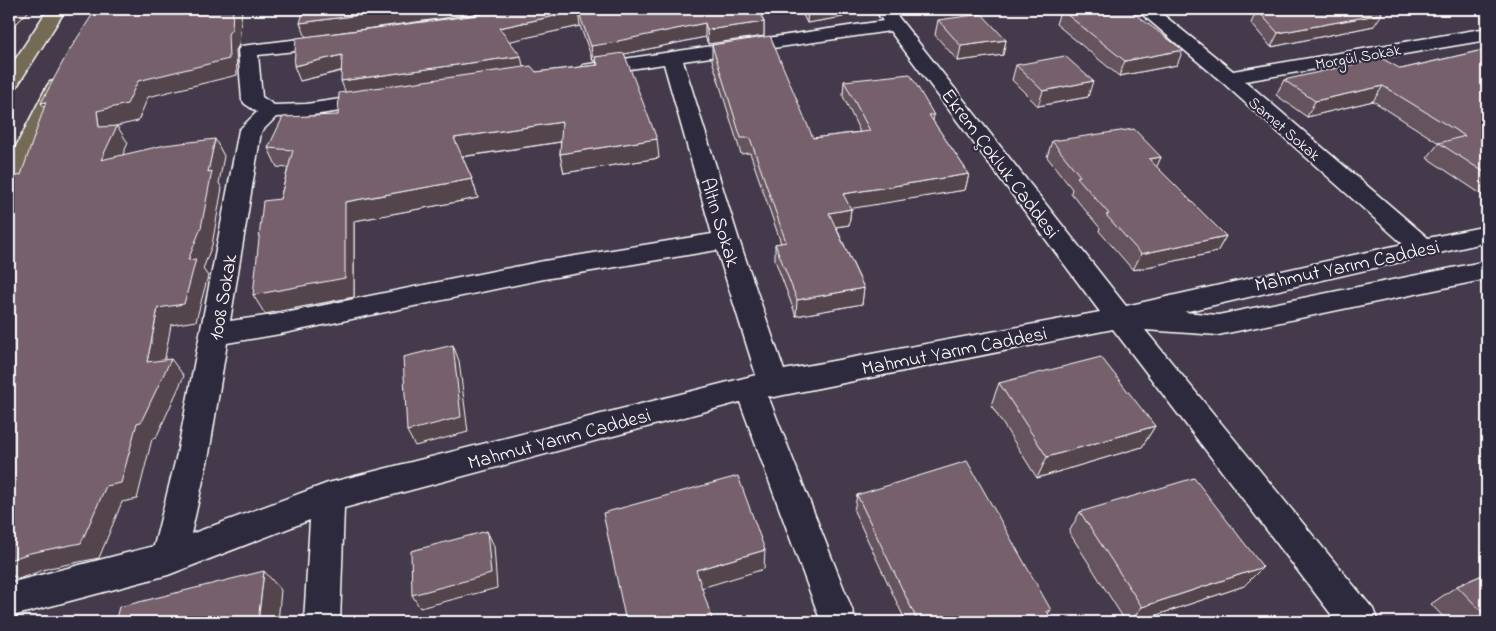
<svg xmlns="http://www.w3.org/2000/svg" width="1496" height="631" font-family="'Indie Flower',sans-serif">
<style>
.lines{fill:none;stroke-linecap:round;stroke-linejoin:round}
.minor-casing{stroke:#fff;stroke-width:3}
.major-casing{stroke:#fff;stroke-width:3}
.minor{fill:#2f2a3d;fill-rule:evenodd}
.major{fill:#756a55;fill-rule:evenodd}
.wall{fill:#65535d;stroke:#fff;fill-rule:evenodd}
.shaded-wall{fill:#52444c;stroke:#fff}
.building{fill:#75616c;stroke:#fff}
.labels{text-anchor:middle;stroke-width:4.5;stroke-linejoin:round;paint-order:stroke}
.far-street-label{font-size:16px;fill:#fff;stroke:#2f2a3d}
.street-label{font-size:20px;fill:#fff;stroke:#2f2a3d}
</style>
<rect width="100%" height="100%" fill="#443a4b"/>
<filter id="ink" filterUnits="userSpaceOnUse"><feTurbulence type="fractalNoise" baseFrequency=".02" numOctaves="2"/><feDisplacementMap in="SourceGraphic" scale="10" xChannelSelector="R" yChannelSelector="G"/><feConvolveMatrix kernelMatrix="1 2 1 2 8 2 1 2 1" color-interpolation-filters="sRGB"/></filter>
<g filter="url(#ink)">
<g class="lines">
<defs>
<path id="minor" d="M874,9h18l234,297 277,-62 -181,-162 -86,-73h20l77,62 254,-43v12l-242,41 183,157 59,-12v16l-303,70 34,3 269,-54v18l-269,56 -73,-5 228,279 5,13h-41l-224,-293 -339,68 -6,-1 89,226h-36l-81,-220 -396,106 -4,114h-36l6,-102 -142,55 -159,42v-34l145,-37 23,-92 62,-324 18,-18 -12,-8 -3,-4 -4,-50 3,-4 92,-11 7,2 3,4 -3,4 -7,2 -75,8 4,42 12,8 32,-1 69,-10 7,2 3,4 -3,4 -7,2 -69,10 -30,1 -15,15 -31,189 50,-7 264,-53 168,-27 -48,-170 -74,11 -7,-2 -3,-4 3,-4 300,-44zM890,31l210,281 -316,58 -45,-130 -56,-179zM717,250l39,125 -428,108 -137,51 18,-80 18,-111 53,-9 264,-55z"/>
<path id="major" d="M48,9h18l-50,79 -7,2v-21z
M57,80l7,2 3,4 -37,76 -13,32 -8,2v-36l38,-74 3,-4z"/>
</defs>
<use href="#minor" class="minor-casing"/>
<use href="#major" class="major-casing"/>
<use href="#minor" class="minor"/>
<use href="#major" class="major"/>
</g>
<path class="wall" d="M304,9h454l6,13v14l-56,8 -3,-7 -81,17 35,104 -95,15 -4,-19 1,-12 -99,15 10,22 6,19 -124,23v76l-89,17 15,-115 8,-31 -11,-1 -9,-19 70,-33 8,-23 -4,-21 -42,10 6,-44zM482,13h1l-165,22zM580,26l13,35 3,-1 1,5 -61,7 -12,-5 -15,-26z
M800,9h44l-1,8 -36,6z
M1056,9h72l49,56 -58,11 -63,-52 4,-12z
M1257,10l117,16 -103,21 -20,-24z
M938,20l68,20 -3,15 -45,6 -23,-26z
M712,45l101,93 47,-6 -17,-36 1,-15 90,34 -1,6 36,53 -4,16 -115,18 1,1 -2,16 -13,2 28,61 -2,16 -66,12 -21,-56v-16l6,-1 -31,-90 -9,1 -29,-94z
M1487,49v149l-60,-40 12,-15 -66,-42 -66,16 -31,-22 8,-15 117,-11z
M1016,65l72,32 -50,9 -26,-26z
M1052,141l109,16 -5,10 70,69 -9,16 -84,18 -34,-39 1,-3 -29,-35 1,-4 -25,-32z
M999,383l156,43 -13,21 -105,31 -46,-73z
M857,495l194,115 -3,4 5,8h-147l-52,-111z
M1080,512l164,74 -108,36h-10l-57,-90z
M1487,573v49h-39l-17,-18 26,-18z"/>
<path class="shaded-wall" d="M9,9h22l-22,22z
M233,9h9l-3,36 -3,5 1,25 -89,22 -10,24 -30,7 9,-2 11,17 -15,34 -12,-17 -2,-33 -2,-16 41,-30 90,-47z
M404,9h77l1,4 -176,24 -6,-14z
M815,9h29l-1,8 -36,6 1,-13z
M578,11l2,15 -78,17 -3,-15z
M1382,14l-8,12 -103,21 7,-14z
M764,22v14l-56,8 -1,-14z
M705,23v14l-85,18 -25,2 1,3 -3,1 -2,-15z
M1006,40l-3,15 -45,6 3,-15z
M1183,50l-6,15 -58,11 6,-15z
M342,55l6,14 -48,12 -6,-15z
M521,56l3,15 -177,25 -6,-15z
M1093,81l-5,16 -50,9 5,-15z
M1383,86l-10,15 -66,16 8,-16z
M46,102l7,18 -12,-17z
M562,122l4,19 -106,16 -6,-19z
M215,139l9,17 -5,27 3,5 -10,57 -9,24 5,7 -12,45 -25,4 -10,54 -14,-17 11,-54 30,-48z
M657,139l2,19 -95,15 -4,-19z
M1161,157l-7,16 -5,-14z
M969,174l-4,16 -123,20 1,-16z
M472,179l6,19 -124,23v76l-89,17 -12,-19 92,-93z
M851,209l-2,16 -21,3 1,-15z
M1226,236l-9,16 -84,18 8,-16z
M864,288l-2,16 -66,12 1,-16z
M453,345l6,16 9,71 -53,14 -8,-15z
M171,359l13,17 -28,62 -4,1 -15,60 -15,3 -23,56 -50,10 -31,11 -4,-3 -5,2v-18l97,-74 31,-63z
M1155,426l-13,21 -105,31 10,-21z
M487,531l7,15 3,42 -77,20 -8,-13z
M765,550l-1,19 -66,20 -2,-19z
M1263,567l-19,19 -108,36h-6l12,-15z
M264,571l17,19 -3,32h-20z"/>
<path class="building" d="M96,9h137l-1,20 -4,5 1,25 -91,22 -11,23 -30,7 2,16 18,-1 -16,34 64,-15 50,-6 -7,33 4,-1 -11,57 -13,32 8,-1 -12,45 -26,4 -11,54 24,-3 -30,63 -4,1 -16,60 -15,3 -25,57 -51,10 -21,7v-382l12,-3 25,-73 -5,1 26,-49z
M304,9h100l-104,14z
M488,9h270l6,13 -57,8 -2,-7 -87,18v1l-27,4 -13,-35 -79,17 22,28 -180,25 1,-26 -48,11 2,-28 183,-23 7,-3z
M1060,9h68l55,41 -58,11z
M1262,9h119l1,5 -104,19 -21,-23z
M982,14l24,26 -45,6 -23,-26z
M770,36l43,102 57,-7 -26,-50 66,-7 24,41h-5l40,59 -126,20 8,15 -22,4 35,75 -67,12 -22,-56 11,-2 -36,-104h-9l-29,-93z
M1487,49v125l-48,-31 26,-7 -82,-50 -68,15 -31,-21 97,-22 20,11z
M624,53l33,86 -97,15 2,-32 -108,16 18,41 -127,23v76l-92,17 10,-94 17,-2 13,-49 -25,-2 15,-31 55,-2 1,-22 192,-27 5,6 62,-7 -3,-8z
M1065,56l28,25 -50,10 -27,-26z
M1134,129l27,28 -12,2 77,77 -85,18 -35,-39 3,-1 -32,-37 3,-1 -28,-35z
M453,345l8,72 -54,14 -4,-74z
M1101,357l54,69 -108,31 -48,-74z
M967,461l84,149 -4,1 6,11h-135l-61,-127z
M738,476l27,74 -69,20 17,52h-87l-23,-109z
M1194,478l69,89 -121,40 -62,-95z
M487,531l4,43 -79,21 -1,-44z
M264,571l-6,51h-143l4,-15z
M1487,573v44l-30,-31z
M749,617l2,5h-19z"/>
</g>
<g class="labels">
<g class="far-street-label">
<text transform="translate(1358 56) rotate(-10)" y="6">Morgül Sokak</text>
<text transform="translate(1285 128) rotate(41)" y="6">Samet Sokak</text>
</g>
<g class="street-label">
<text transform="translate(1001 163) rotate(53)" y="7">Ekrem Çokluk Caddesi</text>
<text transform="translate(721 222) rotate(73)" y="7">Altın Sokak</text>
<text transform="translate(1347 265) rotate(-12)" y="7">Mahmut Yarım Caddesi</text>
<text transform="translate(222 297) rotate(-80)" y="7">1008 Sokak</text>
<text transform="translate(954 350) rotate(-11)" y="7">Mahmut Yarım Caddesi</text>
<text transform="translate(559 438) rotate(-15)" y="7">Mahmut Yarım Caddesi</text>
</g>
</g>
<rect width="1496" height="631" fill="none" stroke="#2f2a3d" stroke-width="30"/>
<rect x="15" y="15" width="1466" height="601" fill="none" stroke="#fff" stroke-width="2" filter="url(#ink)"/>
</svg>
